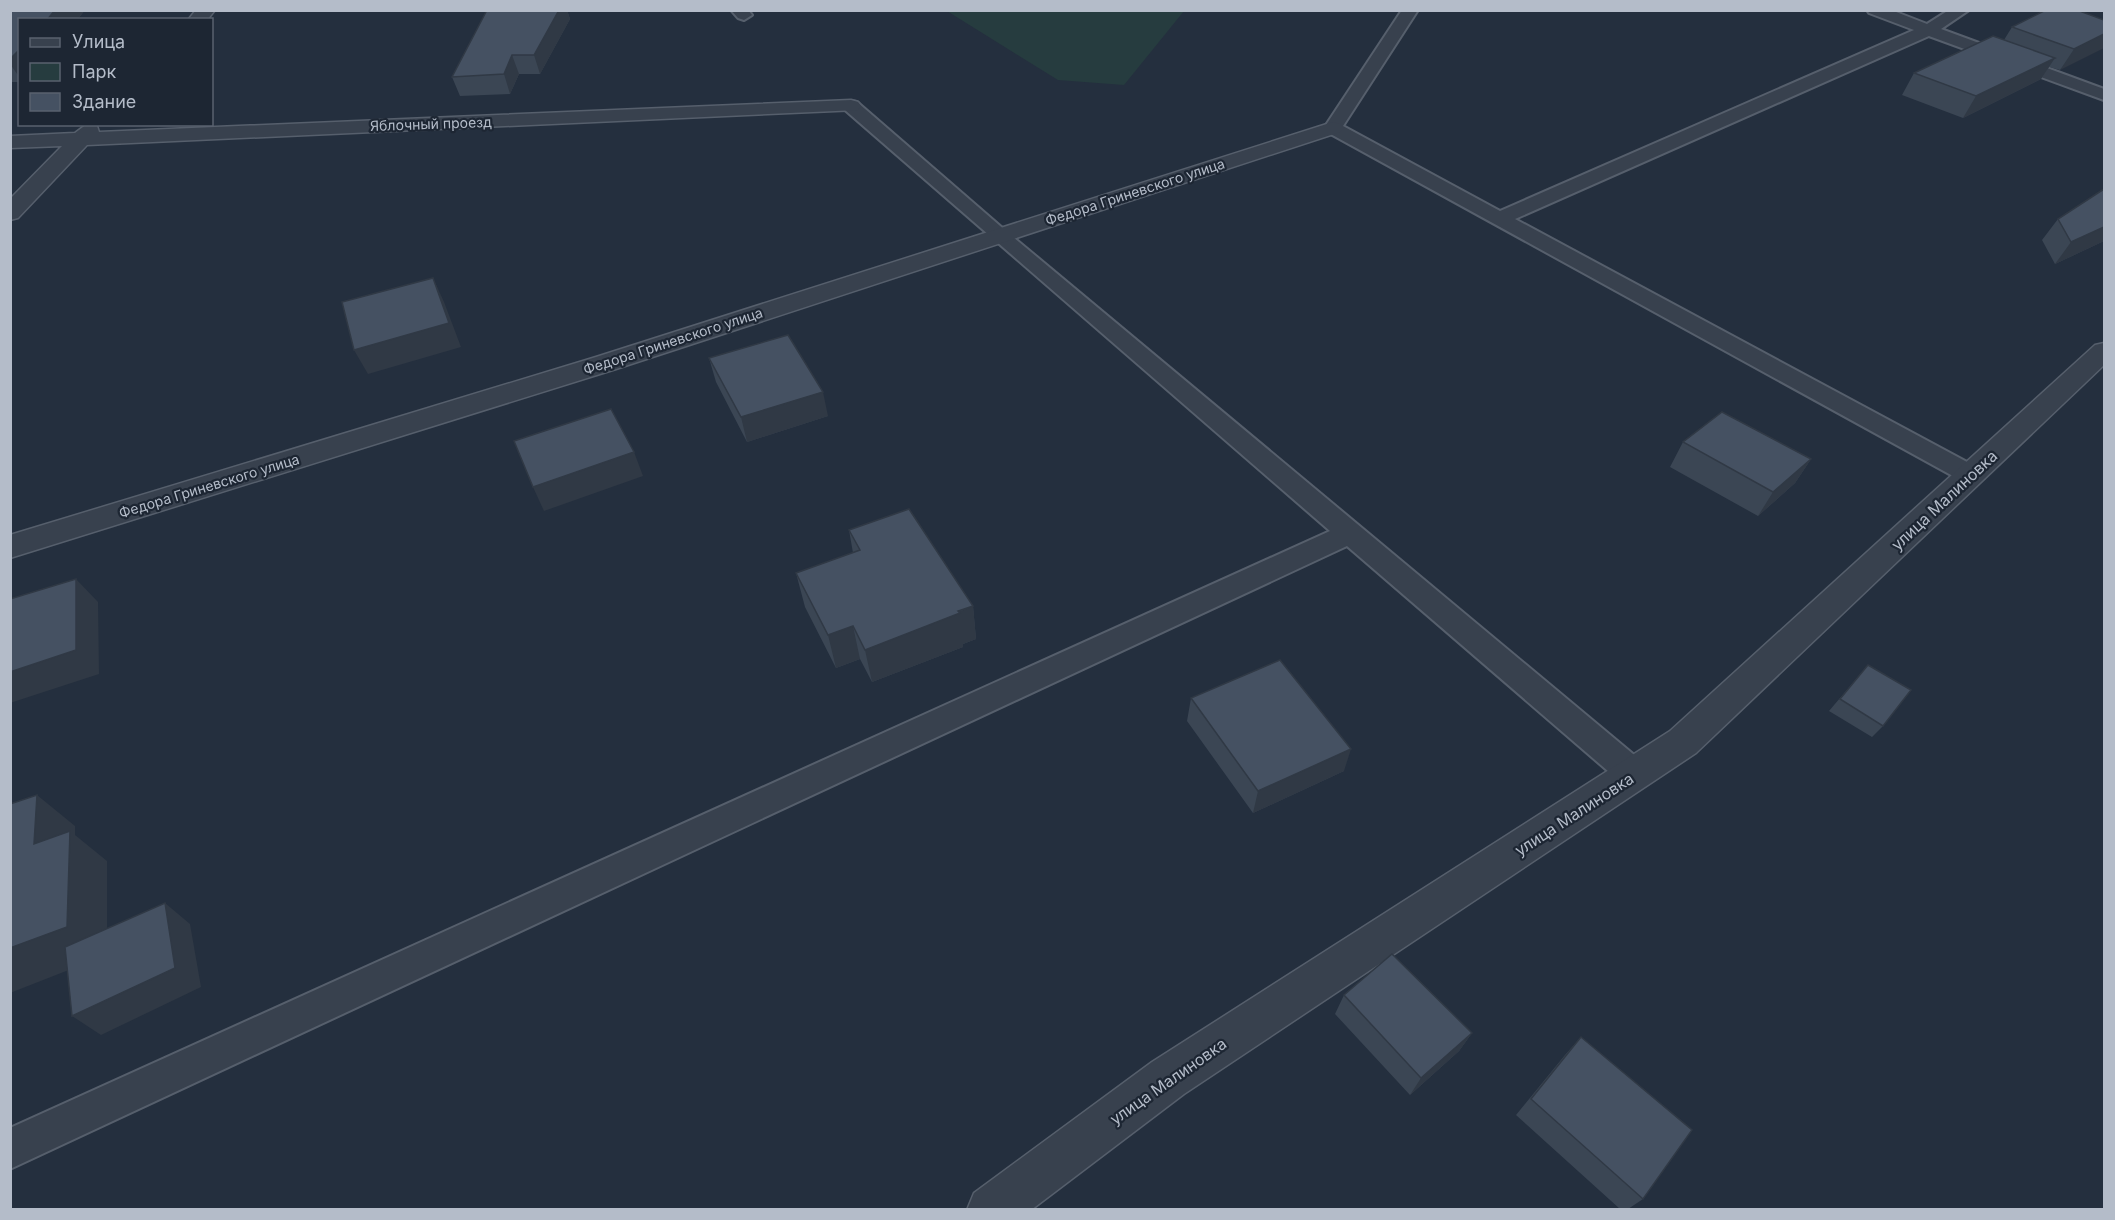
<svg xmlns="http://www.w3.org/2000/svg" width="2115" height="1220" font-family="Inter,sans-serif">
<style>
.green{fill:#263c3f}
.lines{fill:none;stroke-linecap:round;stroke-linejoin:round}
.lane-casing{stroke:#565f6c;stroke-width:4}
.street-casing{stroke:#565f6c;stroke-width:3}
.lane{fill:#38414e;fill-rule:evenodd}
.street{fill:#38414e;fill-rule:evenodd}
.wall{fill:#3b4654}
.shaded-wall{fill:#303945}
.building{fill:#455162;stroke:#303945;stroke-width:1.5}
.labels{text-anchor:middle;stroke-width:4.5;stroke-linejoin:round;paint-order:stroke}
.far-street-label{font-size:14px;fill:#b4bcc9;stroke:#1d2633}
.street-label{font-size:16px;fill:#b4bcc9;stroke:#1d2633}
</style>
<rect width="100%" height="100%" fill="#242f3e"/>
<path class="green" d="M947,11h237l-60,74 -66,-5z"/>
<g class="lines">
<defs>
<path id="lane" d="M731,10h17l4,5 -8,5 -6,-2z
M1402,10h16l-75,116 157,85 414,-181 -45,-17 -2,-3h24l36,14 22,-14h20l-28,19 163,60v11l-175,-64 -414,183 465,250 4,6 -4,6 -9,3 -9,-3 -635,-349 -3,-4z
M851,101l6,1 150,130 638,532 5,10 -5,10 -11,4 -11,-4 -276,-238 -1337,623v-41l1320,-597 -485,-421 -3,-4 3,-4z"/>
<path id="street" d="M196,10h19l-8,10h-19z
M851,100l7,2 3,4 -3,4 -771,35 -69,73 -8,2v-21l52,-53 -52,2v-12l65,-3 12,-9 10,2 2,6z
M1333,122l7,2 4,4 -4,4 -724,237 -606,189v-23l586,-178z
M2104,343v22l-408,388 -512,341 -153,116h-64l7,-17 178,-131 518,-331 425,-386z"/>
</defs>
<use href="#lane" class="lane-casing"/>
<use href="#street" class="street-casing"/>
<use href="#lane" class="lane"/>
<use href="#street" class="street"/>
</g>
<path class="wall" d="M10,10h75l-8,10h-57v62h-10z
M487,10h80l3,9 -30,55h-21l-9,20 -50,2 -8,-19z
M2104,20l-44,50 -11,-3 -8,12 -78,39 -61,-23 12,-22 90,-33 8,-13z
M2104,189v52l-49,23 -13,-24 16,-21z
M709,358l119,58 -81,26 -31,-60z
M1683,442l128,17 -16,24 -37,33 -88,-49z
M849,530l124,76 3,33 -13,5v3l-91,35 -12,-23 -24,9 -31,-61 -9,-34 57,-20z
M1868,665l15,61 -11,11 -43,-26z
M1191,698l153,73 -91,42 -66,-92z
M1344,995l128,38 -13,18 -49,44 -75,-81z
M1581,1037l62,162 -15,10h-8l-104,-94 49,-60z"/>
<path class="shaded-wall" d="M55,10h30l-8,10h-30z
M559,10h8l3,9 -30,55 -6,-19z
M2104,34v14l-44,22 14,-21z
M20,49v29l-10,-14v-5z
M512,55l7,19 -9,20 -6,-20z
M2055,58l-14,21 -78,39 13,-22z
M2104,227v14l-49,23 16,-22z
M433,278l11,24 17,45 -93,27 -14,-24z
M823,392l5,24 -81,26 -6,-25z
M634,452l9,24 -99,35 -11,-24z
M1811,459l-16,24 -37,33 15,-24z
M76,579l22,23 1,72 -89,29v-31z
M973,606l3,33 -13,5v3l-91,35 -7,-32z
M853,626l7,33 -24,9 -8,-33z
M1351,749l-7,22 -91,42 5,-22z
M37,795l38,31v9l32,26v94l-97,38v-45l24,-104z
M165,903l25,21 11,63 -100,48 -29,-19z
M1472,1033l-13,18 -49,44 11,-17z"/>
<path class="building" d="M10,10h45l-8,10h-27v29l-10,10z
M487,10h72l-25,45h-22l-8,19 -52,3z
M2046,10h31l27,10v14l-30,15 -62,-22z
M1993,36l62,22 -79,38 -62,-23z
M2104,189v38l-33,15 -13,-23z
M433,278l16,45 -95,27 -12,-48z
M788,335l35,57 -82,25 -32,-59z
M611,409l23,43 -101,35 -19,-46z
M1722,412l89,47 -38,33 -90,-50z
M909,509l64,97 -15,5 2,2 -95,37 -12,-24 -25,9 -32,-62 64,-23 -11,-20z
M76,579v71l-66,22v-73z
M1280,660l71,89 -93,42 -67,-93z
M1868,665l43,25 -28,36 -43,-27z
M37,795l-3,49 36,-13 -3,96 -57,21v-144z
M165,903l10,65 -103,48 -7,-69z
M1392,954l80,79 -51,45 -77,-83z
M1581,1037l111,93 -49,69 -112,-100z"/>
<g class="labels">
<g class="far-street-label">
<text transform="translate(431 124) rotate(-2)" y="5">Яблочный проезд</text>
<text transform="translate(1135 192) rotate(-18)" y="5">Федора Гриневского улица</text>
<text transform="translate(673 341) rotate(-18)" y="5">Федора Гриневского улица</text>
<text transform="translate(209 486) rotate(-17)" y="5">Федора Гриневского улица</text>
</g>
<g class="street-label">
<text transform="translate(1944 500) rotate(-43)" y="6">улица Малиновка</text>
<text transform="translate(1574 814) rotate(-33)" y="6">улица Малиновка</text>
<text transform="translate(1168 1081) rotate(-35)" y="6">улица Малиновка</text>
</g>
</g>
<rect width="2115" height="1220" fill="none" stroke="#b4bcc9" stroke-width="24"/>
<rect x="18" y="18" width="195" height="108" fill="#1d2633" stroke="#59626f" stroke-width="1.5"/>
<rect x="30" y="38" width="30" height="9" fill="#38414e" stroke="#59626f" stroke-width="1.5"/>
<text x="72" y="48" font-size="18" fill="#b4bcc9">Улица</text>
<rect x="30" y="63" width="30" height="18" fill="#263c3f" stroke="#59626f" stroke-width="1.5"/>
<text x="72" y="78" font-size="18" fill="#b4bcc9">Парк</text>
<rect x="30" y="93" width="30" height="18" fill="#455162" stroke="#59626f" stroke-width="1.5"/>
<text x="72" y="108" font-size="18" fill="#b4bcc9">Здание</text>
</svg>
